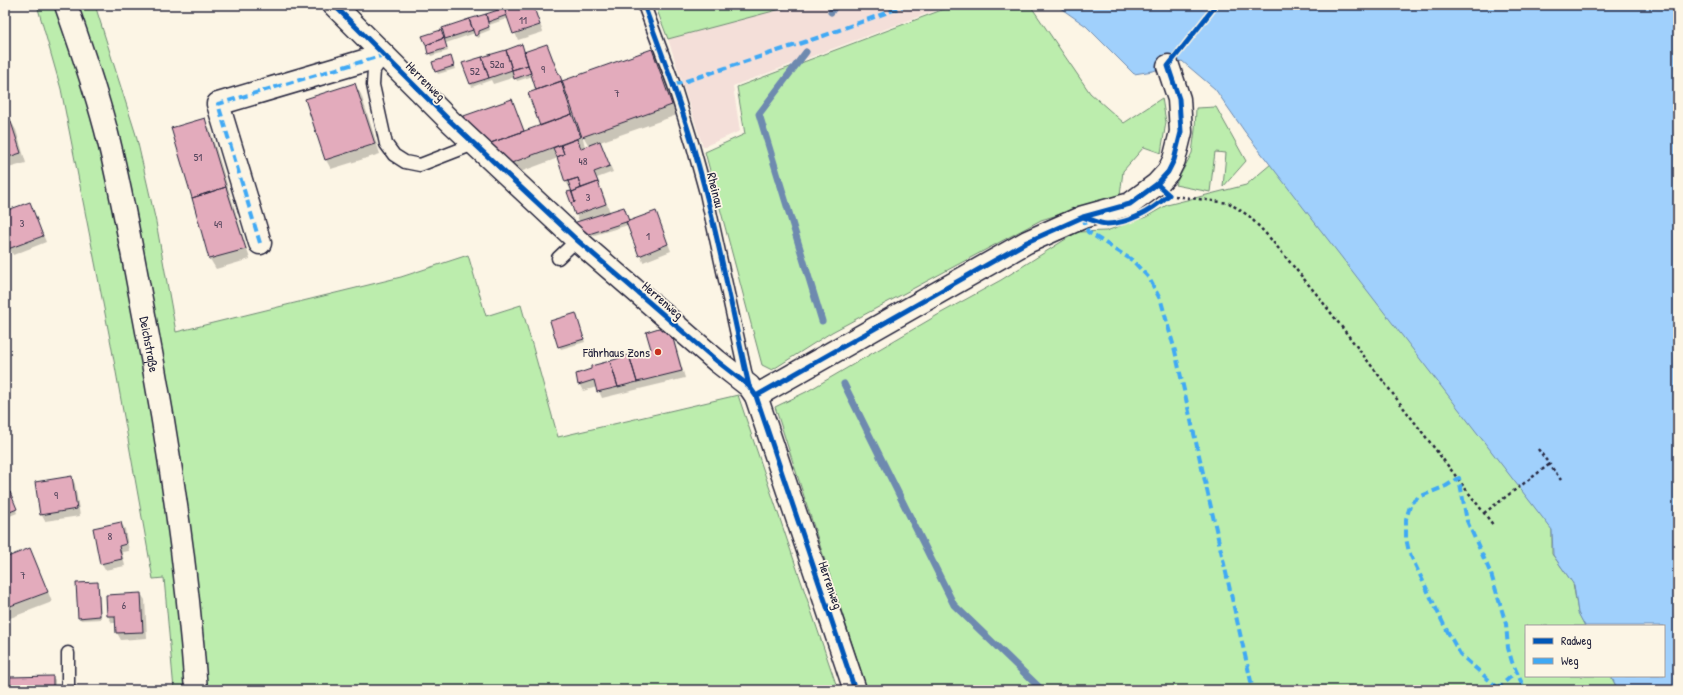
<svg xmlns="http://www.w3.org/2000/svg" width="1683" height="695" font-family="'Patrick Hand',sans-serif">
<style>
.built{fill:#f4dfd9}
.green{fill:#bcedad;stroke:#6f8874}
.water{fill:#a0d0fc;stroke:#6e8aaf}
.shadow{fill:#0003;fill-rule:evenodd}
.lines{fill:none;stroke-linecap:round;stroke-linejoin:round}
.stream{stroke:#6e8aaf;stroke-width:7}
.ferry{stroke:#485675;stroke-width:1;stroke-dasharray:5 4;stroke-linecap:butt}
.building{fill:#e3abbc;stroke:#22223b}
.service-casing{stroke:#22223b;stroke-width:15}
.minor-casing{stroke:#22223b;stroke-width:25}
.path{stroke:#22223b;stroke-width:2.5;stroke-dasharray:3 3;stroke-linecap:butt}
.service{stroke:#fcf5e5;stroke-width:12}
.minor{stroke:#fcf5e5;stroke-width:22}
.quiet{stroke:#3fa9f5;stroke-width:4;stroke-dasharray:8 4;stroke-linecap:butt}
.cycleway-casing{stroke:#fcf5e5;stroke-width:8}
.cycleway{stroke:#0057b8;stroke-width:5}
.poi-dot{fill:#c8321e;stroke:#fcf5e5;stroke-width:1.5}
.labels{text-anchor:middle;stroke-width:3.5;stroke-linejoin:round;paint-order:stroke}
.number-label{font-size:11px;fill:#52445b}
.street-label{font-size:13px;fill:#22223b;stroke:#fcf5e5}
.poi-label{font-size:13px;fill:#22223b;stroke:#fcf5e5;text-anchor:end}
</style>
<rect width="100%" height="100%" fill="#fcf5e5"/>
<filter id="ink" filterUnits="userSpaceOnUse"><feTurbulence type="fractalNoise" baseFrequency=".025" numOctaves="2"/><feDisplacementMap in="SourceGraphic" scale="8" xChannelSelector="R" yChannelSelector="G"/><feConvolveMatrix kernelMatrix="1 2 1 2 8 2 1 2 1" color-interpolation-filters="sRGB"/></filter>
<g filter="url(#ink)">
<path class="built" d="M796,5h154l-217,81 7,45 -37,16 -35,-108z"/>
<path class="green" d="M37,5h20l21,62 31,114 23,118 44,263 11,128h-13l-10,-112 -11,1 -42,-235 -50,-255z
M74,5h21l41,130 20,87 20,110 225,-55 67,-22 18,61 35,-11 37,132 180,-42 100,295h-635l-2,-35z
M655,5h141l-128,34z
M955,5h75l60,88 34,30 38,-25 4,24 -5,31 -17,-6 -21,24 -3,25 -79,24 -209,112 -60,38 -10,-5 -57,-213 40,-18 -8,-47z
M1216,107l30,54 -23,26 3,-34 -11,-1 -5,40 -35,-7 17,-32 3,-23 1,-22z
M1271,164l281,365v25l21,29 5,29 7,14h-59v50h85l7,14h-751l-92,-283 31,-15 135,-79 60,-33 76,-48 29,-1 40,-14 21,-12 79,-20z"/>
<path class="water" d="M1056,5h622v685h-60l-7,-14h53v-50h-79l-7,-13 -4,-28 -21,-30 -1,-25 -307,-398 -30,-43 -33,-28 -29,10 -19,3 -48,-48z"/>
<path class="shadow" d="M467,5h9l-7,2z
M515,5h18l10,27 -25,8 -9,-22 -20,7 1,5 -10,4v3l-2,1 -3,-5 -29,10 2,8 -17,5 -2,-3 11,-22 5,8 -2,-10z
M522,45l3,7 22,-7 16,37 89,-31 6,9 19,55 -77,27 13,30 -16,6 13,34 19,10 27,-10 15,39 -28,11 -15,-37 -40,12 -12,-22 -8,-22 4,-2 -6,-9 -8,-24 -46,17 -49,-50 49,-25 13,32 16,-6 -3,-35 -5,-15 -16,5 -2,-4 -22,7 -2,-4 -19,7 -9,-23zM572,110h1l6,18 -4,-6zM582,134l7,12 -4,1z
M452,61l3,8 -17,5 -2,-3z
M355,85l6,9 19,60 -49,15 -5,-9z
M204,119l6,10 40,130 -34,10 -6,-10 -38,-130z
M10,120l6,10 10,33 -21,6v-48z
M30,203l16,39 -33,13 -8,-17v-26z
M576,314l9,28 -24,7 -2,-3z
M671,336l4,7 10,35 -83,20 -5,-11 -14,4 -4,-7 73,-34z
M71,477l4,7 5,32 -35,5 -4,-7z
M5,495l6,1 6,17 -12,5z
M121,523l4,6 4,22 -7,1 3,14 -20,4 -4,-7z
M30,549l5,10 17,43 -47,18v-61z
M97,583l2,3 2,33 -20,1 -2,-3z
M141,594l4,6 2,38 -26,2 -4,-7v-10h-5l-4,-7 -1,-20z
M53,677l2,3v10h-44z"/>
<g class="lines">
<path class="stream" d="M831,12l5,-7
M806,52l-47,62 63,207
M844,384l110,221 88,85"/>
<path class="ferry" d="M1174,57l42,-52"/>
</g>
<path class="building" d="M512,5h21l7,20 -27,9 -9,-26z
M504,8l3,7 -19,7 -2,-8z
M486,14l3,13 -10,4v3l-4,2 -6,-17z
M469,19l4,11 -28,9 -3,-11z
M441,30l3,8 -18,7 -4,-9z
M444,38l3,10 -19,6 -2,-9z
M522,44l6,21 -16,5 -6,-20z
M547,44l11,29h1l3,8 -26,9 -12,-38z
M652,49l20,56 -90,32 -20,-56z
M506,50l6,20 -23,8 -7,-21z
M451,56l3,10 -19,6 -3,-10z
M482,57l7,21 -19,6 -8,-21z
M528,65l3,8 -17,6 -2,-9z
M561,81l11,33 -32,12 -12,-33z
M355,83l20,61 -50,16 -20,-61z
M512,99l12,32 -39,14 -27,-27z
M572,114l9,23 -75,28 -21,-20z
M205,118l21,69 -34,11 -21,-70z
M10,119l11,34 -16,5v-38z
M577,139l4,9 19,-7 10,25 -16,6 4,10 -17,6 -3,-10 -13,4 -8,-25 7,-3 -3,-9z
M561,145l3,9 -7,3 -4,-9z
M578,178l3,10 -9,4 -4,-11z
M598,182l8,22 -31,11 -4,-12 4,-1 -3,-10z
M226,187l20,62 -37,10 -17,-61z
M571,191l4,11 -4,1 -4,-11z
M30,202l13,34 -35,13 -3,-8v-30z
M624,207l5,14 -43,14 -13,-12z
M656,211l12,33 -29,12 -13,-34z
M576,313l8,26 -26,8 -8,-26z
M662,327l10,8 10,36 -45,11 -8,-27 22,-6 -5,-17z
M629,355l8,27 -19,5 -8,-26z
M610,361l8,26 -21,5 -3,-12 -16,5 -2,-11 15,-5v-3z
M72,476l5,33 -37,6 -5,-33z
M10,492l7,17 -12,5v-20z
M121,522l5,22 -7,2 3,13 -22,5 -7,-36z
M30,548l18,44 -43,16v-50z
M98,582l2,34 -22,2 -2,-35z
M141,593l2,39 -27,1 -1,-17h-8l-1,-21z
M53,676v14h-43v-13z"/>
<g class="lines">
<defs>
<path id="service" d="M644,5l30,80 19,61 13,47 42,192
M384,56l-10,14 -1,15 13,59 8,11 11,7 15,3 54,-21
M558,258l19,-18
M68,653v37"/>
<g id="minor">
<path id="s1" d="M66,5c16,45 32,91 43,137 14,57 24,115 35,173 24,124 43,249 52,375"/>
<path d="M334,5l116,116 127,119 140,121 32,25 7,10 99,294"/>
<path d="M260,243l-42,-139 166,-49"/>
<path d="M756,396l271,-154 56,-25 47,-13 27,-20 11,-12 6,-12 7,-28 -2,-33 -11,-33"/>
</g>
</defs>
<use href="#service" class="service-casing"/>
<use href="#minor" class="minor-casing"/>
<path class="path" d="M1175,196l54,7 20,13 20,21 49,59 176,230
M1538,449l23,31
M1484,513l66,-49"/>
<use href="#service" class="service"/>
<use href="#minor" class="minor"/>
<path class="quiet" d="M674,85l149,-49 84,-31
M1083,217l5,15 44,28 17,18 12,23 14,50 78,339
M260,243l-42,-139 166,-49
M1498,688l-38,-34 -16,-29 -35,-73 -3,-14v-19l5,-16 8,-6 27,-11 13,-8 8,43 24,53 15,50 2,24 4,14 13,28
M1499,690l-1,-2 18,-16"/>
<defs>
<path id="cycleway" d="M334,5l116,116 127,119 140,121 32,25 7,10 99,294
M644,5c17,47 35,93 49,141 23,78 38,160 56,240
M1083,217c7,2 17,7 24,7 24,-1 45,-14 62,-29l-12,-11
M756,396l271,-154 56,-25 47,-13 27,-20 11,-12 6,-12 7,-28 -2,-33 -11,-33 48,-61"/>
</defs>
<use href="#cycleway" class="cycleway-casing"/>
<use href="#cycleway" class="cycleway"/>
</g>
</g>
<circle class="poi-dot" cx="658" cy="352" r="4"/>
<g class="labels">
<g class="number-label">
<text x="523" y="24">11</text>
<text x="497" y="68">52a</text>
<text x="543" y="73">9</text>
<text x="475" y="75">52</text>
<text x="617" y="97">7</text>
<text x="198" y="161">51</text>
<text x="583" y="165">48</text>
<text x="588" y="201">3</text>
<text x="22" y="227">3</text>
<text x="218" y="228">49</text>
<text x="648" y="240">1</text>
<text x="56" y="499">9</text>
<text x="110" y="540">8</text>
<text x="23" y="579">7</text>
<text x="124" y="609">6</text>
</g>
<g class="street-label">
<text transform="translate(426 81) rotate(45)" y="5">Herrenweg</text>
<text transform="translate(716 190) rotate(76)" y="5">Rheinau</text>
<text transform="translate(663 300) rotate(41)" y="5">Herrenweg</text>
<text dy="5" stroke="none"><textPath href="#s1" startOffset="350">Deichstraße</textPath></text>
<text transform="translate(831 585) rotate(71)" y="5">Herrenweg</text>
</g>
<g class="poi-label">
<text x="650" y="357">Fährhaus Zons</text>
</g>
</g>
<rect width="1683" height="695" fill="none" stroke="#fcf5e5" stroke-width="20"/>
<rect x="10" y="10" width="1663" height="675" fill="none" stroke="#22223b" stroke-width="1.5" filter="url(#ink)"/>
<rect x="1525" y="625" width="140" height="52" fill="#fcf5e5" stroke="#a5a1a1"/>
<rect x="1533" y="638" width="20" height="6" fill="#0057b8" stroke="#a5a1a1"/>
<text x="1561" y="645" font-size="12" fill="#22223b">Radweg</text>
<rect x="1533" y="658" width="20" height="6" fill="#3fa9f5" stroke="#a5a1a1"/>
<text x="1561" y="665" font-size="12" fill="#22223b">Weg</text>
</svg>
